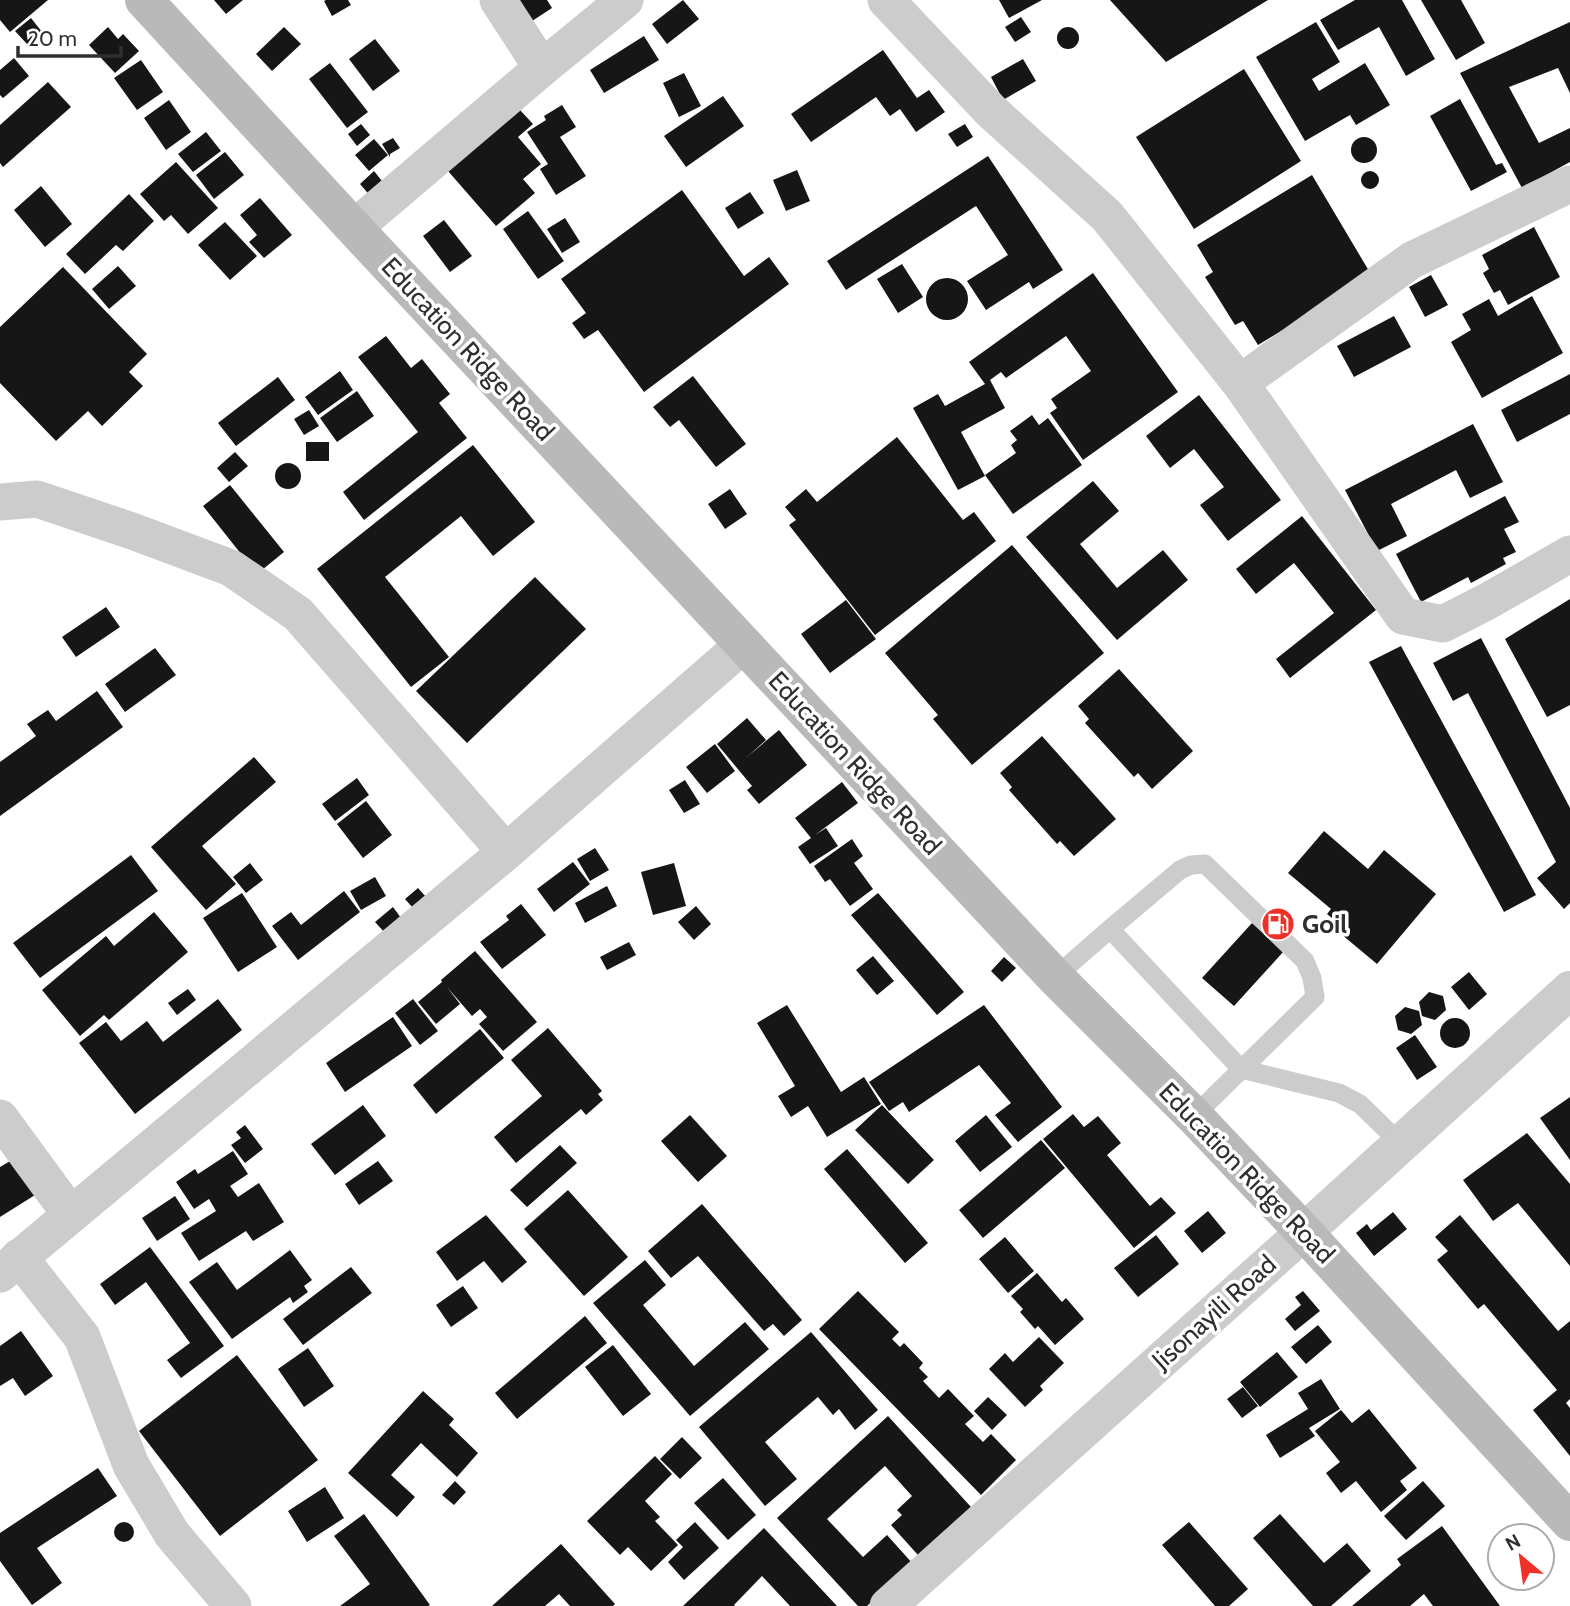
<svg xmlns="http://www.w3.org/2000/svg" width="1570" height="1606" font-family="Cabin,sans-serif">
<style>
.building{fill:#161616}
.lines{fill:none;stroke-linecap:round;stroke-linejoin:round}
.service{stroke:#ccc;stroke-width:19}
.minor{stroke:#ccc;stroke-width:37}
.tertiary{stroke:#ccc;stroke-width:38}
.secondary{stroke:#b9b9b9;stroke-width:38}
.labels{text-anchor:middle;stroke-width:7;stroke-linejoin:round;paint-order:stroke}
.street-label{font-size:26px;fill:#2f2f2f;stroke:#fff}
.poi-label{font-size:26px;font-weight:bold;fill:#2f2f2f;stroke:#fff;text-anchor:start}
</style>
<rect width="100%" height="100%" fill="#fff"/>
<path class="building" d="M0,0h48l-38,32 -10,-12z
M214,0h29l-17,14z
M326,0h22l3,5 -19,11 -8,-15z
M510,0h37l5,8 -26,17z
M683,0l16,19 -32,25 -15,-20z
M999,0h43l-33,18z
M1110,0h158l-102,62z
M1355,0h47l33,59 -29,17 -27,-49 -41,23 -18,-30z
M1421,0h40l24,43 -29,17z
M1021,17l10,15 -16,10 -10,-15z
M31,18l11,14 -15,12 -12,-13z
M1316,22l24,40 -28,17 7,12 46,-28 25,42 -34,20 -6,-10 -45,26 -49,-84z
M1570,22v71l-12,-25 -49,19 30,56 31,-15v34l-48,26 -62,-115z
M1057 38a11 11 0 1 1 22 0a11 11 0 1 1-22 0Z
M108,27l10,12 5,-5 16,17 -24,22 -26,-28z
M284,27l17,17 -29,27 -16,-17z
M644,36l15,24 -55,33 -14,-23z
M375,39l25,32 -27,20 -24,-32z
M883,50l34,48 12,-8 16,22 -29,20 -16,-23 -10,7 -14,-19 -65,45 -20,-28z
M14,58l15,18 -26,22 -3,-3v-25z
M1023,59l13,22 -33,19 -12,-23z
M141,60l22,32 -26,18 -23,-32z
M330,63l38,49 -21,16 -38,-49z
M1244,69l57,92 -107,68 -58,-92z
M684,73l17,33 -22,11 -16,-34z
M48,82l23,25 -68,60 -3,-4v-38z
M723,96l21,30 -58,41 -22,-31z
M1460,99l36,66 6,-2 5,9 -36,19 -41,-75z
M169,100l22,32 -25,18 -22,-32z
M562,105l14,22 -16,10 26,39 -30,19 -16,-26 8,-5 -21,-32 19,-12 -2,-4z
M520,110l13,14 -15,13 23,27 -18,15 12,14 -39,33 -48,-55z
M361,124l9,11 -13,11 -9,-12z
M965,124l8,13 -16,10 -9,-13z
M206,132l15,19 -28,21 -15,-18z
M1351 150a13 13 0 1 1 26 0a13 13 0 1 1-26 0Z
M393,138l7,10 -10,6v3l-8,-13z
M374,139l14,16 -19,16 -14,-16z
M225,152l19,23 -30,24 -18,-24z
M988,156l75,114 -30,19 -4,-7 -43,28 -19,-29 41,-26 -32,-49 -130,84 -19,-29z
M176,162l42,46 -30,26 -17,-19 -7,6 -24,-27z
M797,170l13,31 -24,10 -13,-31z
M374,171l12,15 -14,12 -12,-14z
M1361 180a9 9 0 1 1 18 0a9 9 0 1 1-18 0Z
M1312,175l60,101 -114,69 -15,-24 -8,4 -30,-48 8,-5 -16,-27z
M41,186l31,38 -27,23 -31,-37z
M682,190l62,86 25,-19 20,27 -145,108 -46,-62 -14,9 -12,-16 14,-10 -25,-34z
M750,192l14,21 -26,16 -13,-21z
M129,194l25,27 -31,30 -7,-6 -31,29 -19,-20z
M260,198l32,37 -28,23 -15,-16 8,-7 -17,-20z
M528,211l36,50 -26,18 -35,-50z
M565,218l15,24 -18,11 -15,-24z
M444,220l28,36 -22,16 -27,-36z
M225,222l32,34 -27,24 -32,-35z
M1534,227l26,50 -52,28 -8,-15 -6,3 -11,-20 6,-4 -7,-14z
M902,264l21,33 -25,16 -21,-34z
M118,266l18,20 -27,23 -17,-20z
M63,267l84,87 -18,18 14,14 -41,40 -14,-15 -32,30 -56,-58v-56z
M1093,273l85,119 -95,68 -33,-47 7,-5 -6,-9 40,-28 -25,-35 -60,42 -5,-6 -11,8 15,28 -44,24 24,44 -27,14 -45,-82 25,-14 7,12 40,-22 -16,-22z
M1431,275l17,30 -23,12 -16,-30z
M926 299a21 21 0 1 1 42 0a21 21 0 1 1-42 0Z
M1532,296l31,57 -81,45 -31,-56 20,-12 -9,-16 27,-15 9,17z
M1394,316l17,31 -57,30 -17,-31z
M386,336l25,32 11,-9 28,35 -11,9 28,35 -103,82 -21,-28 75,-60 -60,-75z
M340,371l13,19 -35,25 -13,-18z
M1570,374v40l-53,28 -16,-32z
M693,376l53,68 -30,23 -37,-47 -9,7 -17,-20z
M278,377l17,23 -59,46 -18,-23z
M357,391l17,25 -37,26 -17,-24z
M1199,395l82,105 -53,41 -28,-36 24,-18 -30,-38 -24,19 -24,-32z
M309,410l10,16 -15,9 -10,-16z
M1032,415l7,10 9,-7 34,47 -69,49 -28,-39 31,-22 -5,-8 6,-5 -7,-9z
M1473,424l30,58 -33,16 -14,-28 -65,34 16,32 -30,15 -32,-61z
M897,437l66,83 11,-8 22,29 -121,94 -86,-110 7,-5 -11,-13 21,-18 11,13z
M306,442h23v19h-23z
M473,445l62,77 -42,34 -32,-40 -76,61 64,80 -38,30 -94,-118z
M235,452l13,14 -19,16 -12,-14z
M275 476a13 13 0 1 1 26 0a13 13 0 1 1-26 0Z
M1093,481l26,30 -39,33 37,44 46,-38 25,30 -71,60 -91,-103z
M230,485l54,67 -27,22 -54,-68z
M730,489l17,25 -22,15 -17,-25z
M1505,496l14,26 -15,7 12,23 -13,6 3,6 -35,19 -3,-6 -47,25 -25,-48z
M1302,516l74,94 -86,68 -14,-19 58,-46 -40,-50 -38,31 -20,-25z
M1012,545l92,108 -132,112 -39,-46 5,-4 -53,-62z
M535,577l51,52 -119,114 -51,-52z
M1570,599v106l-23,12 -42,-78z
M846,600l30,39 -46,34 -29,-39z
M106,607l14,20 -44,30 -14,-20z
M1481,638l89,170v95l-6,6 -27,-31 19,-16 -88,-169 -15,8 -20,-38z
M1401,646l135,249 -32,17 -135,-250z
M155,648l21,27 -51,37 -20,-28z
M1119,669l74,82 -41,38 -14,-16 -4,4 -49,-54 4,-4 -11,-13z
M97,691l26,36 -123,89v-54l36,-26 -9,-12 21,-14 8,11z
M747,718l19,22 -19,17 32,-27 28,35 -48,39 -12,-14 5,-4 -35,-42z
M1042,736l74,83 -42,37 -14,-15 -3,3 -48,-54 3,-3 -12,-14z
M715,744l20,27 -28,22 -21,-26z
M254,757l22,25 -74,64 34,38 -30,26 -55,-63z
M357,778l12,17 -34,26 -13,-17z
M685,780l15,24 -16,9 -15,-23z
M842,782l16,21 -43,32 11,-7 12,18 -28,18 -12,-17 13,-9 -16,-20z
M366,801l26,34 -29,23 -26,-34z
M1324,831l44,38 16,-19 52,44 -59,70 -36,-30 4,-5 -18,-15 4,-5 -43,-36z
M852,839l11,17 -9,7 19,26 -23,17 -20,-27 -5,3 -11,-16z
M595,848l14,22 -19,11 -13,-22z
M131,855l27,36 -118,87 -27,-35z
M573,862l17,22 -36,28 -17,-23z
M250,863l13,17 -17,13 -13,-16z
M674,863l12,43 -33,9 -12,-43z
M375,877l11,19 -25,14 -11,-19z
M607,886l10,20 -32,17 -10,-20z
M418,888l8,9 -13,11 -8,-9z
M344,891l16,21 -62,48 -26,-34 19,-14 10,13z
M242,893l35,54 -39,25 -35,-54z
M878,893l86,99 -27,23 -86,-100z
M521,904l25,31 -44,34 -22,-27 29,-22 -3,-4z
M696,906l15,18 -17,16 -16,-18z
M393,907l8,11 -16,15 -10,-11z
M154,912l34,40 -79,68 -5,-5 -24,21 -38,-46 64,-54 8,10z
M1252,923l32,28 -50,55 -32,-28z
M629,942l7,13 -29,15 -7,-13z
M475,951l62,71 -34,29 -24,-27 8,-7 -7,-8 -8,7 -25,-29 13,17 -24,20 -18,-22 24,-20 -1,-2z
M873,956l21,25 -17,14 -21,-25z
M1004,957l12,11 -14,14 -11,-11z
M1469,972l18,22 -18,16 -18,-23z
M188,989l8,11 -19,15 -9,-12z
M1429,992l14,4 3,14 -11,10 -13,-4 -3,-14z
M218,999l24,31 -107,84 -56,-71 27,-21 15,19 26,-20 16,21z
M413,999l25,32 -18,14 -25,-32z
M787,1005l54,87 23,-15 17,27 -54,33 -19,-31 -17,11 -13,-21 17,-10 -38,-63z
M984,1005l78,102 -44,35 -23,-27 16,-12 -32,-38 -70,47 -6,-10 -14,9 -20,-29z
M1405,1007l14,4 3,14 -11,9 -13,-4 -3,-14z
M393,1017l19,29 -67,46 -19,-29z
M1440 1033a15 15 0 1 1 30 0a15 15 0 1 1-30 0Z
M548,1028l54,63 -4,3 5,6 -17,15 -5,-6 -65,54 -22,-26 48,-41 -31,-36z
M480,1029l24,29 -68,56 -23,-29z
M1415,1035l22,32 -20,13 -21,-32z
M1570,1097v63l-30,-42z
M363,1105l23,31 -51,39 -24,-31z
M882,1105l52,55 -26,24 -53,-54z
M1073,1114l11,13 14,-11 23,27 -14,12 43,51 11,-9 15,16 -42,35 -91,-109z
M690,1115l37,41 -29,26 -37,-41z
M986,1115l26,32 -32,25 -25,-31z
M245,1125l18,24 -18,14 -14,-18 10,-7 -5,-6z
M1527,1133l43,51v82l-52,-63 -25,18 -30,-41z
M1041,1140l24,28 -82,70 -24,-28z
M560,1145l17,18 -50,44 -17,-17z
M847,1149l81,94 -23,20 -81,-94z
M233,1151l15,23 -18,12 8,11 21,-14 25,39 -31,19 -7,-10 -47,30 -18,-28 35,-22 -7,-12 -15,10 -18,-27 19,-13 3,5z
M12,1160l23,35 -35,22v-50z
M378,1161l15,20 -34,24 -14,-21z
M568,1190l60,67 -44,39 -60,-67z
M175,1196l15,23 -33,22 -15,-23z
M702,1204l100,116 -18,16 -11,-12 -9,7 -66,-75 -27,22 -23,-27z
M1208,1211l18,22 -24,20 -18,-22z
M1393,1212l14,17 -33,27 -18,-23 11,-9 4,6z
M486,1215l41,47 -25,21 -18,-22 -27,20 -21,-29z
M1460,1215l98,116 12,-10v78l-4,4 4,5v48l-37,-46 24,-20 -73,-86 -6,5 -41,-49 11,-9 -13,-14z
M1156,1235l23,29 -41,33 -24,-29z
M1005,1237l29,34 -26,22 -29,-34z
M150,1247l74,99 -43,32 -14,-18 23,-17 -44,-61 -31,23 -15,-21z
M290,1250l22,30 -8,6 4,6 -15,11 -3,-6 -58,42 -43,-57 28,-20 20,28z
M645,1260l21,25 -23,20 51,61 51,-44 24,27 -79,67 -97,-113z
M351,1267l21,26 -69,52 -20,-26z
M1037,1273l25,29 4,-4 18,21 -29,26 -17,-19 -3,3 -15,-17 3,-3 -12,-13z
M463,1286l15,22 -27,19 -15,-22z
M858,1291l41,41 -7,7 8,8 4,-4 19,20 -4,5 9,9 -5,4 16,17 9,-9 26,27 -9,8 18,18 8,-8 25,26 -35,35 -162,-166z
M1303,1291l17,20 -25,20 -10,-12 16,-14 -6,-8z
M585,1316l22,27 -90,76 -22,-26z
M1318,1325l14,17 -26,22 -15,-17z
M21,1331l32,45 -28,20 -12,-18 -13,8v-40z
M811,1332l67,78 -23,20 -16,-21 -6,6 -15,-18 -53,45 32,37 -32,27 -66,-79z
M1039,1337l25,26 -24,23 3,4 -18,17 -36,-38 16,-16 8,9z
M613,1345l38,49 -28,22 -38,-49z
M308,1348l26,38 -30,21 -26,-38z
M1277,1352l21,25 -38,30 -20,-25z
M237,1355l81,105 -98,76 -81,-105z
M1321,1379l19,30 -31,19 6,8 -35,22 -14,-23 42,-26 -10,-16z
M1243,1387l15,19 -16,12 -15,-19z
M423,1391l31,28 -5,6 29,28 -21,24 -36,-34 -30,32 24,22 -18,20 -49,-44z
M988,1397l19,18 -15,15 -18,-19z
M1369,1409l48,59 -17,13 7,9 -26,22 -25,-31 -15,12 -15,-20 14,-11 -25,-31 26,-21 11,13z
M888,1416l83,91 -53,48 -27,-30 11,-10 -5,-5 15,-14 -27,-30 -58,53 36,38 24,-22 26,29 -46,42h-9l-81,-88z
M682,1437l20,21 -22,21 -20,-20z
M655,1456l17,18 -27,27 15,16 -5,4 23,24 -27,26 -23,-24 -8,8 -33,-34z
M98,1468l19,28 -80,52 25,35 -30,22 -32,-44v-28z
M723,1478l33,37 -28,25 -34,-37z
M455,1481l11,11 -12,13 -12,-10z
M1423,1481l22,25 -39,34 -22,-24z
M325,1487l19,31 -37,24 -19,-31z
M364,1514l66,91 -2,1h-88l30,-22 -36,-48z
M1280,1514l44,49 23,-20 24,28 -40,35h-18l-60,-68z
M695,1522l24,26 -35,32 -16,-18 15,-15 -7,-7z
M1189,1522l59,67 -19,17h-14l-53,-61z
M114 1532a10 10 0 1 1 20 0a10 10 0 1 1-20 0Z
M1442,1526l58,80h-67l-9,-12 -14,12h-58l49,-41 -4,-6z
M764,1528l73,78h-47l-28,-30 -28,29 1,1h-52z
M561,1544l54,60 -2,2h-43l-11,-12 -14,12h-53z"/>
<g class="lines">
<path class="service" d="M1110,929l131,140 98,24 21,11 41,40
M1055,977l55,-48 70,-59 11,-5 14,-1 100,97 7,17 3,19 -121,119"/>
<path class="minor" d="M498,0l44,68
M886,0l105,111 116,105 133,167 163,233 40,8 45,-23 82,-47
M354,228l188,-160 83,-68
M1240,383l172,-123 158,-76
M0,502l37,-3 95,32 99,37 67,46 208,238
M0,1118l71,97
M19,1257l63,80 49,128 41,69 61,72
M0,1274l506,-422 238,-208
M888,1606l416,-374"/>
<path class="tertiary" d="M1304,1232l266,-242"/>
<path class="secondary" d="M144,0l210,228 701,749 139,139 110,116 266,290"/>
</g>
<defs>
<symbol id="fuel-disc" viewBox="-11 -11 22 22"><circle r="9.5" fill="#ee3129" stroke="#fff"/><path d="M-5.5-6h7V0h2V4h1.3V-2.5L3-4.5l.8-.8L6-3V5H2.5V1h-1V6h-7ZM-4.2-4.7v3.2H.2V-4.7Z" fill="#fff"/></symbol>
</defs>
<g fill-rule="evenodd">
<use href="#fuel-disc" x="1259" y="905" width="38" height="38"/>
</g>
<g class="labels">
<g class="street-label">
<text transform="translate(468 349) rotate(47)" y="9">Education Ridge Road</text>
<text transform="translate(855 763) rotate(47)" y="9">Education Ridge Road</text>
<text transform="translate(1247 1173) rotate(46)" y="9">Education Ridge Road</text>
<text transform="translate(1214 1312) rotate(-42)" y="9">Jisonayili Road</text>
</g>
<g class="poi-label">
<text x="1302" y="933">Goil</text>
</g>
</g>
<g transform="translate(1521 1557) rotate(331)"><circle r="33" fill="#ffffff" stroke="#acacac" stroke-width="2"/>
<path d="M0-5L12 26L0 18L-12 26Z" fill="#ee3129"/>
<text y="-10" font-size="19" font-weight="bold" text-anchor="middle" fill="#2f2f2f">N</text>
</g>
<path d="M18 46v10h103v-10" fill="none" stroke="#2f2f2f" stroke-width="3.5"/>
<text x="28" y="46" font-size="21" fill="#2f2f2f" stroke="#ffffff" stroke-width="5" paint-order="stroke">20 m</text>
</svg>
